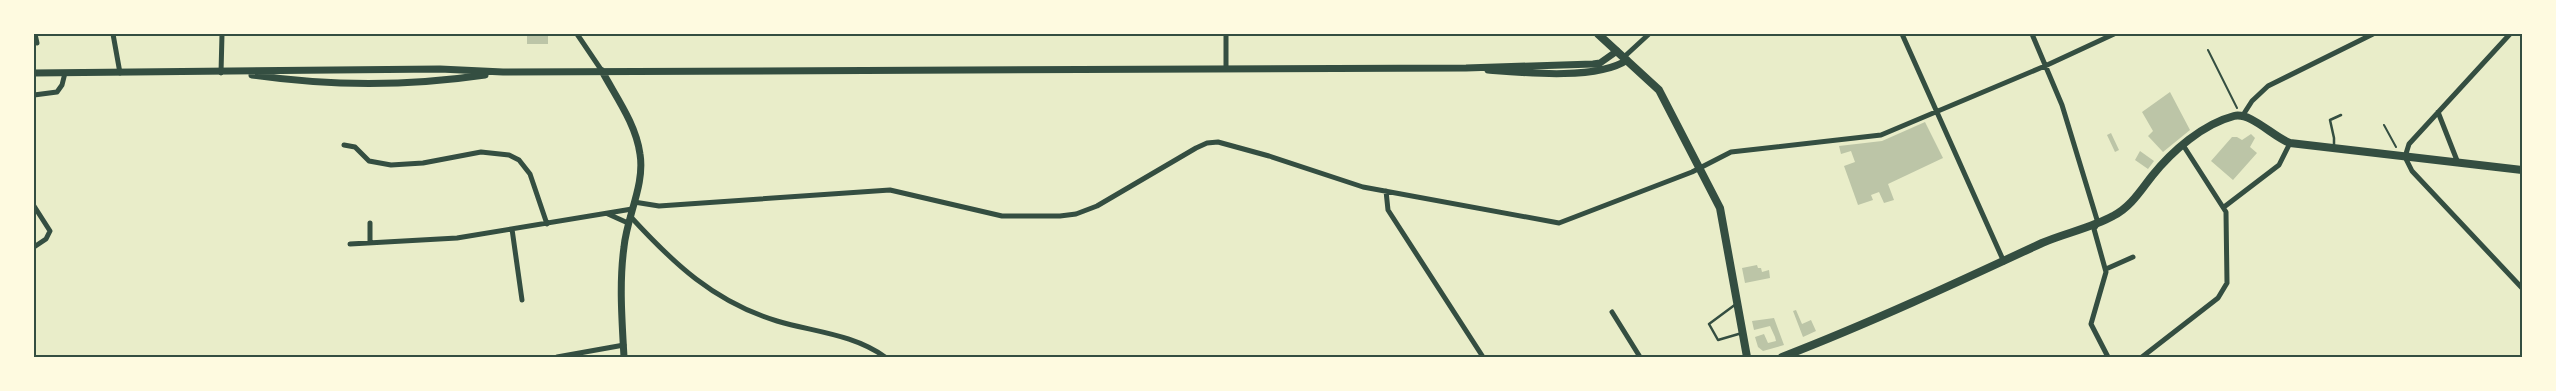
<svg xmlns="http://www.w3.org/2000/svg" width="2556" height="391" font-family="Signika,sans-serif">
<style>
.building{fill:#bcc5a7}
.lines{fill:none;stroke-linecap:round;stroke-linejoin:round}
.path{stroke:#344e41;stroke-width:2}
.service{stroke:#344e41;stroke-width:2.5}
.minor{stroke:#344e41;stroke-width:5}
.tertiary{stroke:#344e41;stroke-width:7}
.secondary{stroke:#344e41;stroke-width:8}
.neatline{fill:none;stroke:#344e41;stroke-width:2}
</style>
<rect width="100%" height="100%" fill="#e9edc9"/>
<path class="building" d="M527,34h21v10h-21z
M2170,92l20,38 -27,22 -15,-16 5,-5 -11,-19z
M1925,122l18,36 -55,26 6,16 -10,3 -5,-11 -8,3 2,5 -15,5 -14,-39 11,-4 -4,-11 -10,3 -2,-8 43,-5z
M2111,133l8,17 -4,2 -8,-17z
M2251,134l4,4 -5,9 7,6 -24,27 -22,-19 21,-24h5l5,3z
M2140,151l14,10 -6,8 -13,-9z
M1757,265l1,3h3l1,4 7,-2 1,8 -25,5 -3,-15z
M1796,310l6,14 9,-4 5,11 -13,6 -10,-26z
M1774,318l10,27 -21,6 -5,-4 -3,-10 9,-3 4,9 8,-2 -1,-4 -5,-11 -16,4 -2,-9z"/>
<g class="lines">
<path class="path" d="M2208,50l29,58
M2384,125l12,22"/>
<path class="service" d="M2334,148v-10l-4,-18 11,-5
M1736,304l-27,20 9,16 24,-7"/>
<path class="minor" d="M35,34l2,9
M113,34l7,39
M577,34l25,37
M1902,34l102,228
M2032,34l30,71 36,118 -4,6 12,43 -15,52 17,33
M2510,34l-101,110 -4,13 7,14 110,117
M1624,57l25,-23
M1226,69v-35
M221,73l1,-39
M34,95l23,-3 5,-7 3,-12
M2438,112l20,51
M2243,115l9,-14 16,-15 105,-52
M344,145l11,2 14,14 22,4 32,-2 58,-11 28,3 10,5 11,14 17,50
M1386,191l2,19 95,147
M634,202l25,4 231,-16 112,26h58l16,-2 21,-8 99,-58 11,-5 11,-1 51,14 94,31 196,36 133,-51 39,-20 150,-17 164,-69 69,-32
M34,206l16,25 -4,8 -12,8
M2224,207l55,-42 11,-22
M608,214l20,9
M630,216c43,47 84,86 147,105 37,11 76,13 108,36
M512,229l10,71
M370,243v-20
M350,244l107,-6 175,-29
M2106,269l27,-12
M1612,312l28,45
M557,357l67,-12
M2142,357l76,-59 9,-15 -1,-71 -43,-67"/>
<path class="tertiary" d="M1488,70c37,3 110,10 139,-10
M602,71c14,26 34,53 38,83 5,31 -13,62 -16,93 -5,36 -2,74 0,110
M34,73l406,-4 63,3 963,-4 127,-4 7,-1 17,-12
M252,75c76,11 158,11 233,0"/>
<path class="secondary" d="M1598,34l61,56 61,118 27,149
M1782,357c88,-34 174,-74 260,-114 23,-10 49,-15 71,-27 17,-8 28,-26 39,-40 20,-25 51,-52 82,-60 17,-4 39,21 56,27l232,27"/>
</g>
<rect width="2556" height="391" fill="none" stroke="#fefae0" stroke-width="70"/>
<rect x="35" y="35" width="2486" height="321" class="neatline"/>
</svg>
